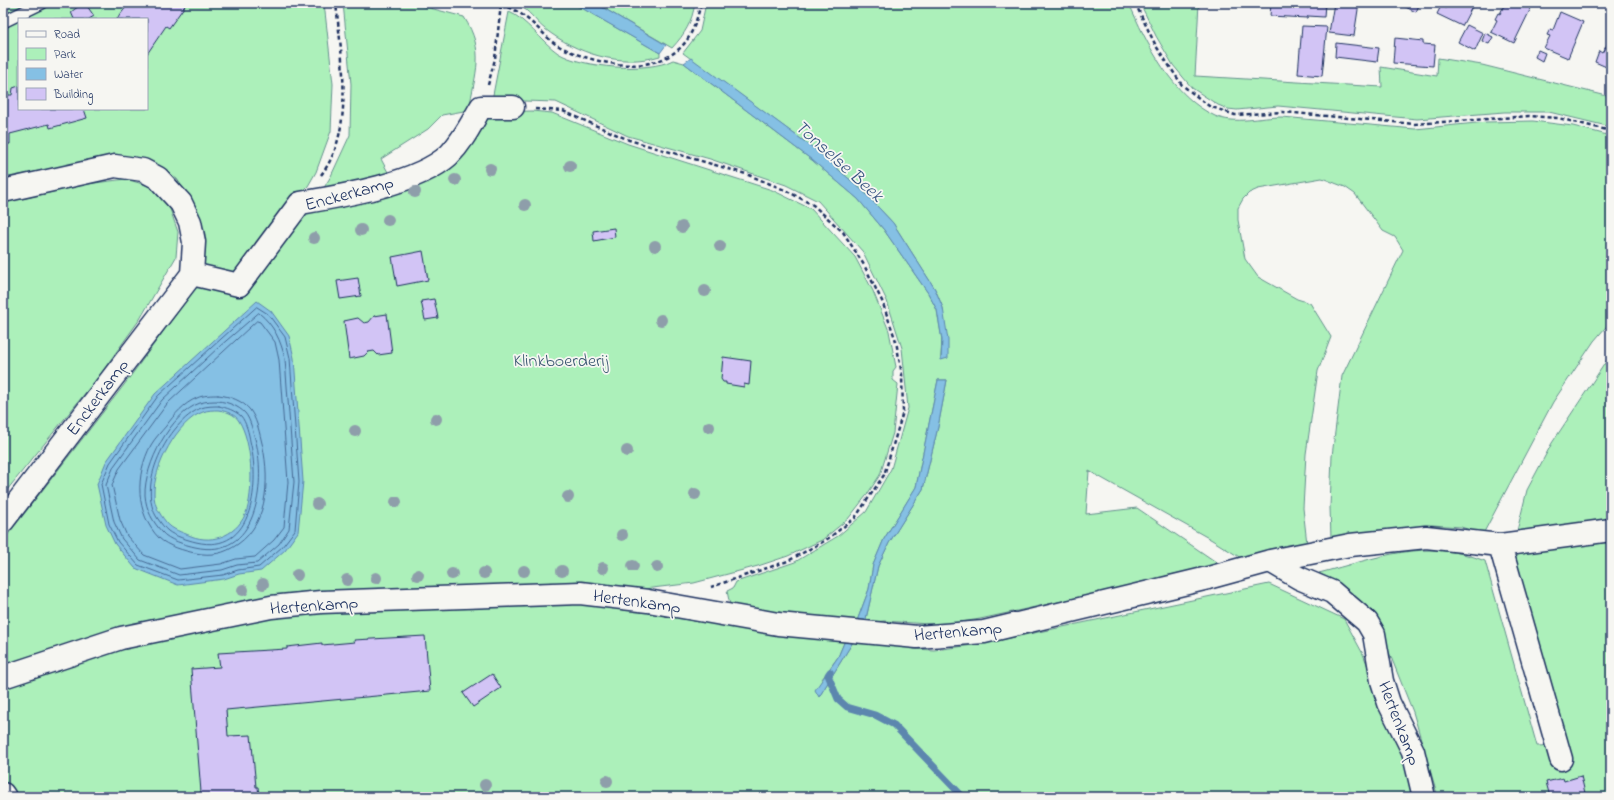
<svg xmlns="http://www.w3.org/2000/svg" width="1614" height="800" font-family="'Indie Flower',sans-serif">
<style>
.green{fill:#acf0ba;stroke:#64908c;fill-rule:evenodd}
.water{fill:#85c0e4;stroke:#5b86ae;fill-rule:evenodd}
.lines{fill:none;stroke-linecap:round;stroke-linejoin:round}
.shore{stroke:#456994;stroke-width:1}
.stream{stroke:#5b86ae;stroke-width:7}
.building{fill:#d2c4f5;stroke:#1b2f5e}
.lane-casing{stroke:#1b2f5e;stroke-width:14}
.street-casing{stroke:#1b2f5e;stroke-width:25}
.path{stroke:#1b2f5e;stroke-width:2.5;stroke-dasharray:4 3;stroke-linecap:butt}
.lane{stroke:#f6f6f2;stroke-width:11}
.street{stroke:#f6f6f2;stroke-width:22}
.tree{fill:#8e9eaa}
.labels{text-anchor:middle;stroke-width:3.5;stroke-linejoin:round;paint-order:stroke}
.street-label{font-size:18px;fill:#1b2f5e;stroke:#f6f6f2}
.park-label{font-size:18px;fill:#385670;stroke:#f6f6f2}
.water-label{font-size:19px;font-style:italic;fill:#365380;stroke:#f6f6f2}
</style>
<rect width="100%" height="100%" fill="#f6f6f2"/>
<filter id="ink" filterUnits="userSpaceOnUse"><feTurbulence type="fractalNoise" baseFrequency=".025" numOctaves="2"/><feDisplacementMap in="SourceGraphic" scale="8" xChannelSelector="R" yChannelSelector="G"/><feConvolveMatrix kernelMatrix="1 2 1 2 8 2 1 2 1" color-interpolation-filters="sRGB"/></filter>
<g filter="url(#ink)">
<path class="green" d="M3,3h321l9,81 -2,47 -15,41 -8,14 -25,25 -46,63 -35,-6 3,-16v-18l-6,-20 -22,-35 -27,-18 -42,-4 -32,8 -73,13zM19,19h128v90h-128z
M343,3h68l53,14c22,35 11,55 5,93l-27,5 -14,14 -47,30 9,17 -71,20 12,-20 19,-41 1,-51z
M505,3h68l87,50v3c-40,12 -84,-3 -115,-27 -8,-6 -14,-16 -22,-21 -5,-3 -13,-4 -18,-5z
M595,3h100c-3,19 -10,31 -23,45z
M706,3h423c17,40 44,94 86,113 20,9 46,1 67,1l133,12 72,-7 46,-1 40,5 38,10v185l-17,20 -41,61 -70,132 -22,-7 -29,-2 -101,14 -1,-32 2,-51 10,-80 61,-126 -8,-13 -12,-6 -28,-37 -10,-7 -23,-9 -64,11 -9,4 -6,6 -5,9v12l7,39 13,18 39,22 13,4 21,34 -13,34 -12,83 -3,54 4,36 -66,14 -29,-18 -123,-69 -3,43 51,-6 82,56 -53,12 -20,7 -166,36 -37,6 -59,-4 -19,2 13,-57 11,-23 34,-54 15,-62 9,-47h-9l-22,107 -32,52 -11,26 -4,24 -12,32 -126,-11 -4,-19 6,-3 3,-6 59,-20 43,-26 28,-24 25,-43 17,-61 -6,-60 -15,-47 -24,-49 -45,-51 -32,-16 -76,-26 -82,-23 -72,-34 -64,-2 17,-88c16,6 33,30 49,41 24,15 90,20 115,7l11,3 128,97 46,39 26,31 44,63 9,17 5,30 -1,19 2,-51 -8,-19 -42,-66 -30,-32 -47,-41 -133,-97 17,-22z
M1140,3h59l-4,73 187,11 -1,-20 56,9 1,-18 44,7 129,32v30l-62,-15h-45l-87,7 -139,-13 -41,4 -9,-1 -10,-4 -26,-17 -19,-23 -17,-29z
M532,111l20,2 76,31 144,46 39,19 44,48 18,34 16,40 7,36 -3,4v9l5,4 -5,49 -13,42 -14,21 -18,23 -26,21 -34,16 -30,10 -64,17 -50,6 -76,-2 -240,4 -78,8 -35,9 -212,61v-128l121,-156 71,-97 14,-4 12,3 35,-5 51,-73 96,-22 84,-75z
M126,179l23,7 21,23 8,23 -2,25 -36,62 -41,57 -96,119v-295l23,-2 61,-14z
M1611,354v165l-94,12 10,-41 25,-47z
M1611,540v257h-173l-25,-85 -32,-80 -19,-30 -19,-15 -24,-14c58,-15 107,-36 166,-12l52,185 23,-1 -54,-193z
M1269,584l75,35 19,35 46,116 7,27h-1403l-10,-18v-93l106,-36 170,-37 317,-13 250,38 -8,19 -16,22 -3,18 37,-60 41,7 17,5 20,1 47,-6z"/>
<path class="water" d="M573,3h22l71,42 -6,8z
M691,58l125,92 47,41 30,32 42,66 8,19 5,32v18l-7,2 1,-20 -5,-30 -9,-17 -44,-63 -26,-31 -46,-39 -128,-97z
M257,301l14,10 18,25 5,22 9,123 -5,51 -13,18 -24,21 -22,3 -15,5 -46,6 -43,-17 -20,-24 -9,-19 -9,-41 9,-22 49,-68zM218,410c8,1 17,4 21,11 13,21 15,65 8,89 -8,24 -33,35 -56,26 -9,-4 -19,-6 -25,-14 -7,-9 -12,-17 -12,-28 -1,-26 23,-73 49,-82 4,-2 11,-2 15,-2z
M938,380h9l-9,47 -15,62 -34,54 -11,23 -13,57 -8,-2 12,-32 4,-24 11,-26 32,-52z
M856,637l-37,60 -4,-7 23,-33 8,-19z"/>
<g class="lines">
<path class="shore" d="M257,307l11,7 17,23 5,21 9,124 -4,48 -13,17 -23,20 -21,3 -15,5 -45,5 -40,-15 -20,-23 -9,-18 -8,-40 9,-21 48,-67z
M259,313c15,12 22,28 26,46l9,123 -5,47 -10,15 -22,19 -20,2 -15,5 -43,5 -39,-15 -18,-21 -8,-17 -8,-37 8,-19 48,-66 57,-53z
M257,321l3,1 15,20 4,18 9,122 -4,45 -10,13 -19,17 -19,2 -15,5 -41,5 -36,-14 -17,-19 -7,-16 -8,-35 7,-16 48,-65z
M218,395c12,1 25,6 32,15 6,8 9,20 11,29 9,34 9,83 -23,105 -14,10 -26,12 -43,9 -10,-2 -28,-7 -36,-15 -24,-25 -24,-63 -8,-93 4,-7 10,-13 15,-19 8,-11 18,-23 31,-28 6,-3 15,-3 21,-3z
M218,401c10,1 20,5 27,12 6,7 8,20 11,29 10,43 1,119 -61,105 -9,-2 -27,-7 -33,-15 -9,-10 -16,-22 -17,-37 -1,-30 26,-82 55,-92 6,-2 13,-2 18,-2z
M219,406c8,2 15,4 22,10 5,6 8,18 9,25 10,40 5,115 -54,101 -8,-2 -22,-6 -28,-11 -4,-3 -7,-8 -10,-12 -23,-32 10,-97 43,-111 5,-2 13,-2 18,-2z"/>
<path class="stream" d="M830,672l-2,3 10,24 9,8 28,8 19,10 69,72"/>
</g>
<path class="building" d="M83,3h2l9,13 -5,3h-15l-3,-7z
M129,3h58l-18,25 -3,-2 -19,28v-35h-30z
M1271,3h54l-1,14 -16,-1 -1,2 -37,-2z
M1334,3h25l-5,33 -25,-3z
M1397,3h23l-4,9z
M1449,3h25l-12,23 -25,-12 4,-8 5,2z
M1505,3h17l9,5 -17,35 -23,-11 6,-12 -2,-1 3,-6 2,1z
M1560,12l23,10 -15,36 -24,-10 6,-12 -3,-1 3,-6 3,1z
M1467,25l16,8 -8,18 -17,-9z
M1302,26l25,1 -5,49 -24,-2z
M1485,33l8,4 -4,7 -7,-3z
M1395,38l28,3v3l12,1 -2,21 -40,-3z
M1611,38v31l-16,-7 4,-11 3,2z
M1336,43l43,5 -2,14 -42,-5z
M1538,50l7,3 -3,8 -7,-4z
M19,86v23h65l3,9 -37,10 -1,-4 -39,10v10h-7v-49h9l1,-7z
M614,228l1,9 -21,4 -1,-10z
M423,251l5,29 -31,6 -5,-29z
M358,278l3,18 -21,3 -3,-18z
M434,299l4,19 -13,2 -4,-19z
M387,314l5,39 -14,2 -4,-4 -6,1 -4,4 -15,3 -5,-38 14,-3 6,5 5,-1 5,-6z
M723,357l28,4 -2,24 -5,-1v3l-18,-3v-2h-3l-2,-3z
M425,636l5,55 -204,19 2,26 23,-1 5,52h2l1,10h-59v-5h1l-10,-123 29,-2 -2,-14 69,-4v-2l35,-4v2l33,-3 -1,-2z
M492,674l9,14 -28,19 -10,-14z
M1581,776l4,17 -9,2 1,2h-27l-4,-15 17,-4 1,3z"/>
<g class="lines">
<defs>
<path id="lane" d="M3,22l39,-19"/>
<path id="street" d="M3,191l112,-25 28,4 15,8 23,25 9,19 4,20 -2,32 -189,247
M192,274l47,11 61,-82c42,-7 117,-19 149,-48 14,-14 22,-31 32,-48h32
M1500,545l61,214
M1270,561l29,17 33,14 35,30 7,12 8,47 7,22 24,48 11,46
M3,677l118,-39 150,-31 50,-5 259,-9 68,8 130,23 139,13 67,-5 224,-54 62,-17 80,-16 76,-8 74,8 111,-15
M3,794l2,3"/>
</defs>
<use href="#lane" class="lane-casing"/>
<use href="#street" class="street-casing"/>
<path class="path" d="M495,3c21,4 33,16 48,30 4,4 9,9 14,12 33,18 90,32 122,4 13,-11 18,-30 22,-46
M1135,3l21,43 26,39 27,21 26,9 48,-3 132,12 114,-8 29,2 53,13
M488,85l7,-26 6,-55
M535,109l28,2 66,29 117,34 39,16 28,15 30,27 21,33 18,36 14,40 6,34 1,37 -19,63 -29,43 -29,22 -38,21 -77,26
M321,175c35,-45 20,-119 15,-172"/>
<use href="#lane" class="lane"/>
<use href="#street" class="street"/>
</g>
<g class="tree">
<circle cx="570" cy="166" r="6"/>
<circle cx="490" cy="169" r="6"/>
<circle cx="455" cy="180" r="6"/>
<circle cx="415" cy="192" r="6"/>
<circle cx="525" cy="205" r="6"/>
<circle cx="388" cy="220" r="6"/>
<circle cx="682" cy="227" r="6"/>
<circle cx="361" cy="230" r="6"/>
<circle cx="314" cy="238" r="6"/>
<circle cx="655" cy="246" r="6"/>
<circle cx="720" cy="246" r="6"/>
<circle cx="705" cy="291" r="6"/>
<circle cx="661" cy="320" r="6"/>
<circle cx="436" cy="419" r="6"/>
<circle cx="709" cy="427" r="6"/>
<circle cx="355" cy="431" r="6"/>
<circle cx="627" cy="451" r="6"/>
<circle cx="695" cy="494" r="6"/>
<circle cx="568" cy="497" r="6"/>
<circle cx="396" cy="502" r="6"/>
<circle cx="317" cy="504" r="6"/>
<circle cx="622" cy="535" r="6"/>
<circle cx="633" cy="566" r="6"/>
<circle cx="657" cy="567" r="6"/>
<circle cx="603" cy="568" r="6"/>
<circle cx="524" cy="571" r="6"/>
<circle cx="562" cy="571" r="6"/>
<circle cx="484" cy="573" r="6"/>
<circle cx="452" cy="574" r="6"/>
<circle cx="297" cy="575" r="6"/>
<circle cx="418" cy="575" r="6"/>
<circle cx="376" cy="578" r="6"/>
<circle cx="347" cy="580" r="6"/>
<circle cx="263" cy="584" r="6"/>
<circle cx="243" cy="590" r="6"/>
<circle cx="607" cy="781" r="6"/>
<circle cx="485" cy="785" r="6"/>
</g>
</g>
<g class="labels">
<g class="street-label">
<text transform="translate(349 193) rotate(-15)" y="6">Enckerkamp</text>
<text transform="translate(97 397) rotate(-53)" y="6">Enckerkamp</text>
<text transform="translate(637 601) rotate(8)" y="6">Hertenkamp</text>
<text transform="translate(314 605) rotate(-4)" y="6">Hertenkamp</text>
<text transform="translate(958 631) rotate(-5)" y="6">Hertenkamp</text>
<text transform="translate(1400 723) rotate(69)" y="6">Hertenkamp</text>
</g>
<g class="park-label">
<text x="561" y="366">Klinkboerderij</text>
</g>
<g class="water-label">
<text transform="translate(840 160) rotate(42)" y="7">Tonselse Beek</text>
</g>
</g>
<rect width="1614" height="800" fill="none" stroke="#f6f6f2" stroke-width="16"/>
<rect x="8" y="8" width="1598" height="784" fill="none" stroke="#1b2f5e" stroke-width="1.5" filter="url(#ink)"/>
<rect x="18" y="18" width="130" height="92" fill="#f6f6f2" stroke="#9ea6b7"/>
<rect x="26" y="31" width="20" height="6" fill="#f6f6f2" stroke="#9ea6b7"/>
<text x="54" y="38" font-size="12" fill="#1b2f5e">Road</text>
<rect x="26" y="48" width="20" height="12" fill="#acf0ba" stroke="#9ea6b7"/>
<text x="54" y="58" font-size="12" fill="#1b2f5e">Park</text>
<rect x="26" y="68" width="20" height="12" fill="#85c0e4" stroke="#9ea6b7"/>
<text x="54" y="78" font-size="12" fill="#1b2f5e">Water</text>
<rect x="26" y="88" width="20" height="12" fill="#d2c4f5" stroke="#9ea6b7"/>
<text x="54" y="98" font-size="12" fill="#1b2f5e">Building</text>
</svg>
